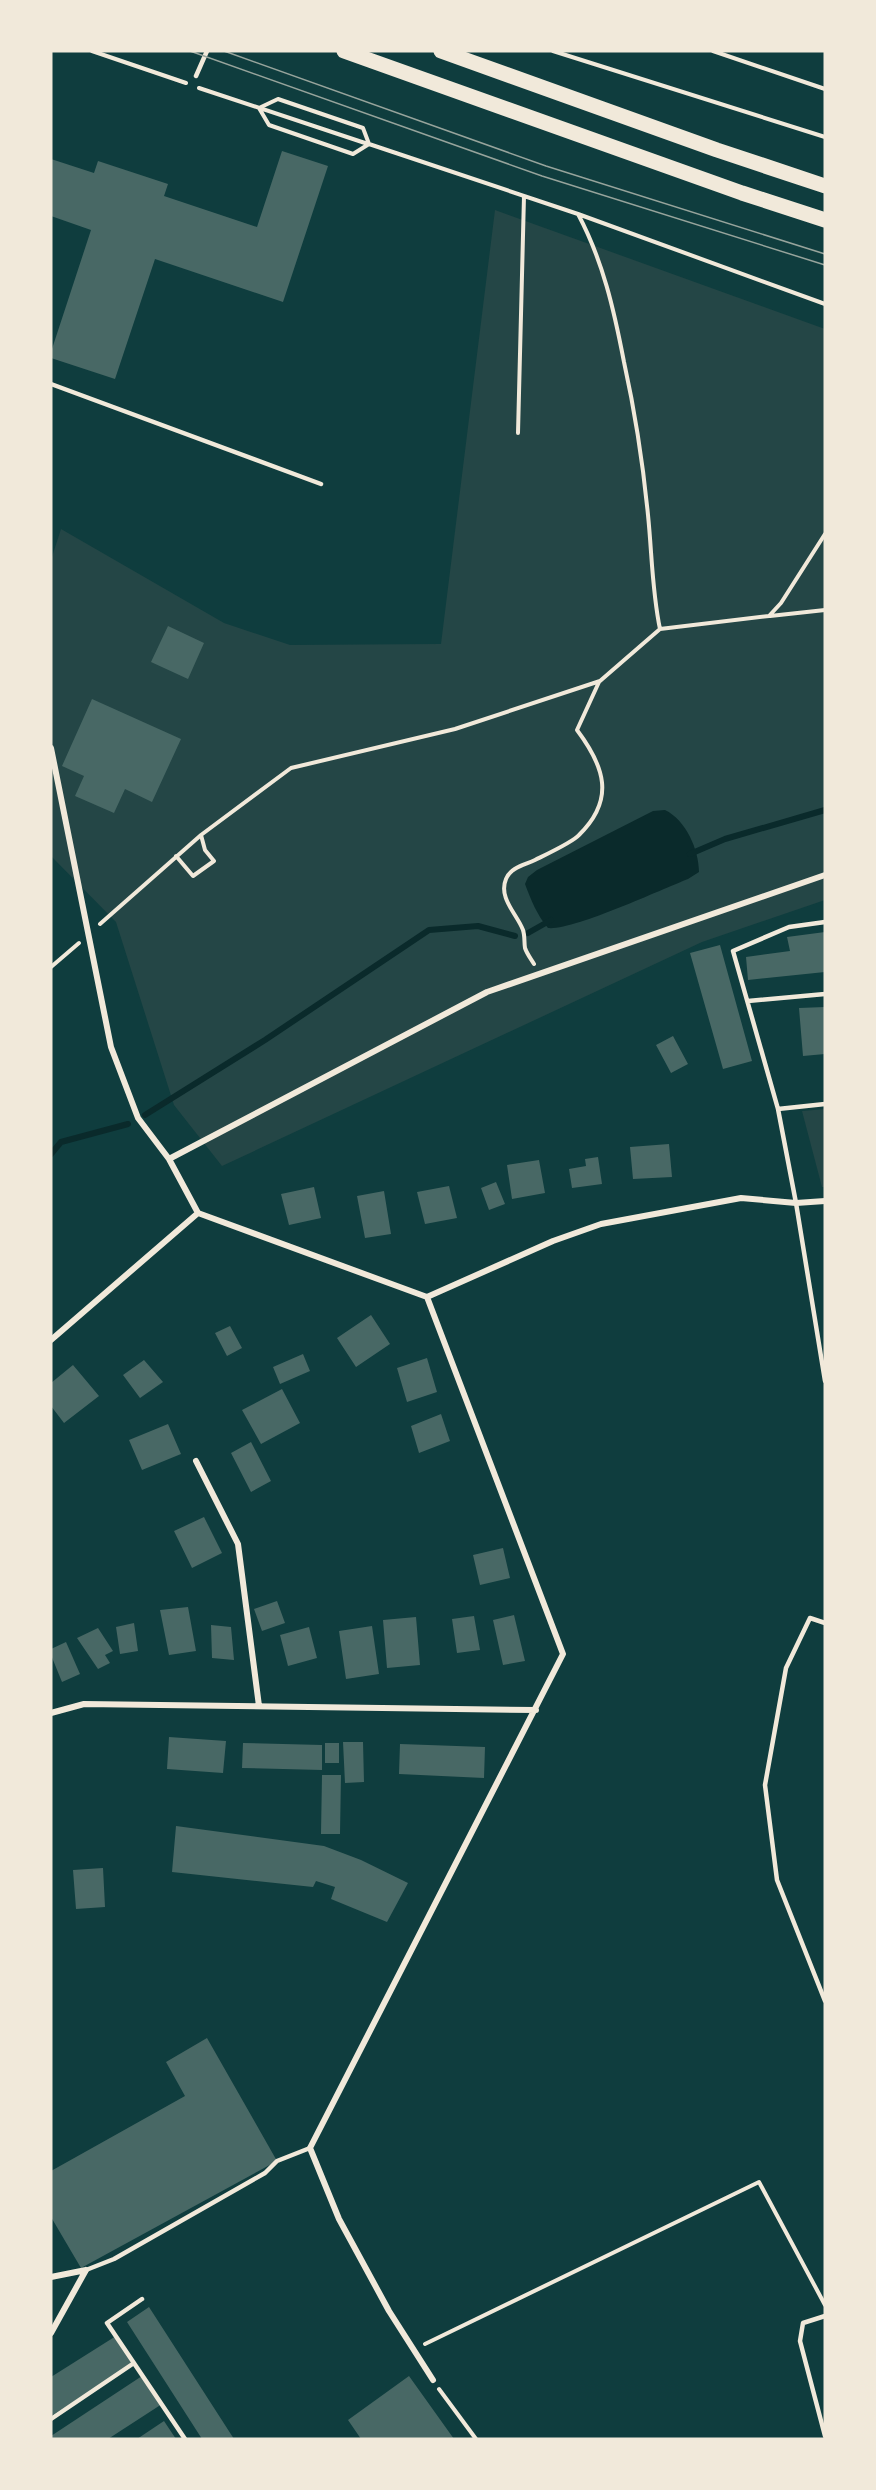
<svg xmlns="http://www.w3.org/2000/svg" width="876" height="2490" font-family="Commissioner,sans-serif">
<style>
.green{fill:#244646}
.water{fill:#0a2a2b}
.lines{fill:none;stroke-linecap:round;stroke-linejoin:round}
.stream{stroke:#0a2a2b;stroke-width:6}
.building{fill:#486865}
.path{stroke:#f1e9da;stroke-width:4}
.service{stroke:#f1e9da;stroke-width:4.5}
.minor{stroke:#f1e9da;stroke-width:6}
.primary{stroke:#f1e9da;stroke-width:15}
.tram{stroke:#97a49c;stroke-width:1.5}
</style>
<rect width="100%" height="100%" fill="#0f3d3e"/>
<path class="green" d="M495,210l330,119v571l-123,42 -480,224 -48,-61 -58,-183 -65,-66v-296l10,-31 163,94 66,22 151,-1z
M825,1109v78h-3l-20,-76z"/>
<path class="water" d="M665,810c21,10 34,40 34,62l-11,7c-28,11 -116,52 -140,49 -11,-13 -17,-28 -23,-44l3,-7 9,-7 116,-59z"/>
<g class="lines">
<path class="stream" d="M690,854l35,-15 100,-29
M528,933l23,-13
M145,1115l120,-75 164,-110 49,-4 37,10
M51,1154l10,-12 67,-18"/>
</g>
<path class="building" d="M282,151l46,15 -45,136 -128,-43 -40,120 -64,-21v-6l40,-122 -40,-14v-57l43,14 4,-12 70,23 -4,12 93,31z
M168,626l36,17 -16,36 -37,-17z
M92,699l89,40 -29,63 -27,-13 -11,24 -39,-17 9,-20 -22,-10z
M825,932v40l-77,8 -2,-23 44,-6 -3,-14z
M720,945l32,116 -29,8 -33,-116z
M825,1007v47l-22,2 -4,-48z
M673,1036l15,28 -17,9 -15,-28z
M669,1144l3,33 -39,2 -3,-32z
M598,1157l4,27 -30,4 -3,-19 17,-3 -1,-7z
M539,1160l6,33 -33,6 -5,-34z
M496,1182l9,22 -16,6 -8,-22z
M449,1186l8,32 -32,6 -8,-32z
M314,1187l7,31 -32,7 -8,-31z
M384,1191l7,43 -26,4 -8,-42z
M371,1315l19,29 -34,23 -19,-29z
M230,1326l12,22 -15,8 -12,-23z
M303,1354l7,17 -30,13 -7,-17z
M427,1358l10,34 -30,10 -10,-34z
M144,1360l19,22 -23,16 -17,-23z
M73,1365l26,31 -35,27 -13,-17v-23z
M282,1389l18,34 -39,21 -19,-34z
M441,1414l9,27 -31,12 -8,-27z
M168,1424l13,30 -39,16 -13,-30z
M251,1442l20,39 -20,11 -20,-39z
M204,1517l18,36 -30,15 -18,-37z
M503,1548l7,30 -30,7 -7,-30z
M277,1601l8,22 -23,8 -8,-22z
M188,1607l8,44 -27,4 -9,-45z
M514,1615l11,46 -22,4 -10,-45z
M474,1616l6,34 -23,3 -5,-34z
M416,1617l4,48 -33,3 -4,-48z
M134,1623l4,28 -18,3 -4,-27z
M211,1625l20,2 3,33 -22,-2z
M372,1626l7,48 -33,5 -7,-48z
M309,1627l8,31 -29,8 -8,-31z
M98,1628l15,23 -8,4 5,8 -12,6 -21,-31z
M66,1642l14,32 -18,8 -11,-27v-6z
M169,1737l57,4 -3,32 -56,-4z
M343,1742h20l1,40 -19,1z
M243,1743l79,2v25l-80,-2z
M325,1743h14v20h-14z
M400,1744l85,3 -1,31 -85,-4z
M322,1775h19l-1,59h-19z
M176,1826l148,20 37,14 47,23 -21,39 -56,-23 4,-12 -19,-6 -3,6 -141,-15z
M103,1868l2,39 -29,2 -3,-39z
M207,2038l70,123 -196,107 -30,-51v-46l134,-75 -19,-34z
M149,2307l85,132h-32l-75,-117z
M116,2336l18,27 -83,53v-39z
M142,2376l20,28 -54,35h-57v-3z
M409,2376l45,63h-93l-13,-19z
M164,2421l12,18h-39z"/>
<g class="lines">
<path class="path" d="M92,51l94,32
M553,51l272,86
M713,51l112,38
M199,88l169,56
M369,144l-16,10 -84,-29 -10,-17 19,-9 85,29 6,16 209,70 247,90
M518,433l6,-237
M770,616l55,-6
M660,629l109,-13 12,-13 44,-69
M176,856l17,20 21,-15 -9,-11 -4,-15
M100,924l101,-89 90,-67 164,-39 145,-48 60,-52c-8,-38 -8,-75 -12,-114 -5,-51 -13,-103 -24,-153 -10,-52 -21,-101 -46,-148
M534,964c-3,-5 -7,-10 -9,-16 -1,-6 0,-12 -2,-18 -6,-16 -25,-32 -17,-51 5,-12 19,-14 29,-19 10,-5 38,-18 44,-25 37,-36 25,-69 -2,-105l22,-48
M51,967l28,-24
M425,2344l334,-162 66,123
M439,2389l37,50"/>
<path class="service" d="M196,76l11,-25
M51,384l270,100
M825,922l-36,5 -56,24 45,158 18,94 29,178
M748,1001l77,-7
M778,1109l47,-5
M825,1623l-15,-5 -24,50 -21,117 12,95 48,121
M86,2270l28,-11 151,-86 12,-12 33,-13
M142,2299l-35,24 78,116
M825,2316l-22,7 -3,18 25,95
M51,2419l83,-56"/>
<path class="minor" d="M51,748l60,299 27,71 31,41 29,54 229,84 126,-56 48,-17 140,-26 55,5 29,-2
M169,1159l318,-167 338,-117
M427,1297l136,357 -253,494 29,71 50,92 44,69
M51,1340l147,-127
M196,1461l42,83 21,162
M51,1713l33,-9 452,6
M51,2277l35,-7
M51,2333l35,-63"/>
<path class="primary" d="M344,51l398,142 83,27
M441,51l276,99 108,36"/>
<path class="tram" d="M190,51l352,125 283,89
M224,51l322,115 279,88"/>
</g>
<rect width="876" height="2490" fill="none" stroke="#f1e9da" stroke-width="105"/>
</svg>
